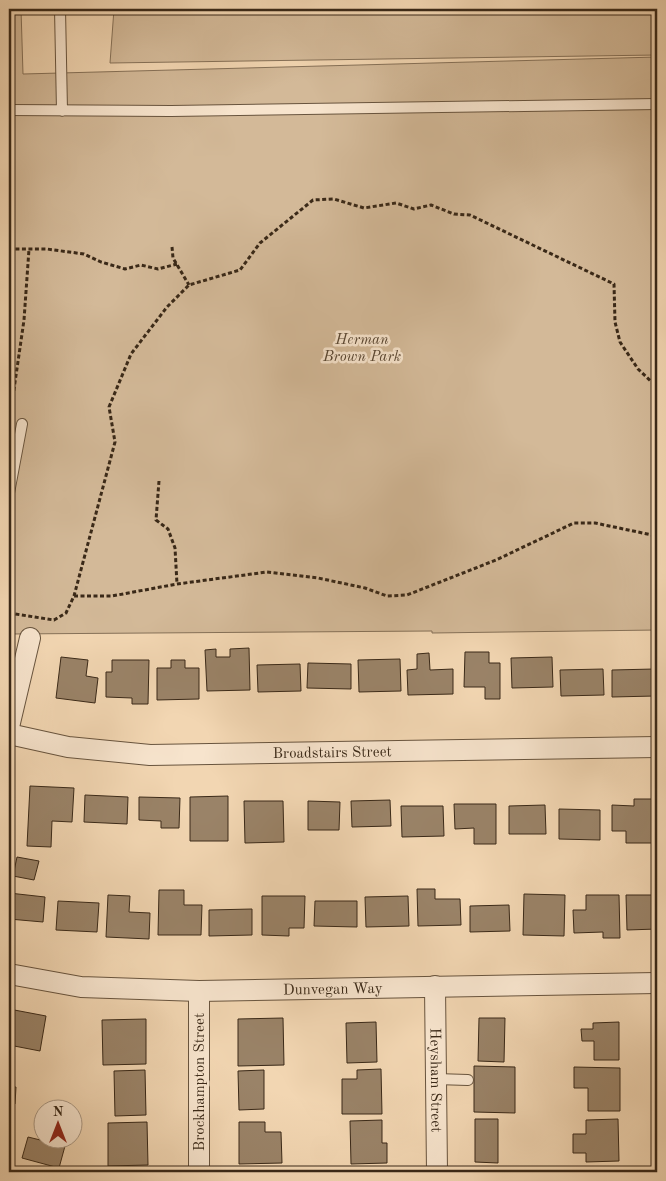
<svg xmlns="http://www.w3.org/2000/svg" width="666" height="1181" font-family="'Old Standard TT',serif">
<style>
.green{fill:#d3b998;stroke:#867158}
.building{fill:#9a8368;stroke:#3a2918}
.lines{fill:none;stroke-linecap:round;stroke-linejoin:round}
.lane-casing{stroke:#68543e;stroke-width:12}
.street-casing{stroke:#68543e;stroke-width:22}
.path{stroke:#3a2918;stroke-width:3;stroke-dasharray:4 2.5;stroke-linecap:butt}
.lane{stroke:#f7e4cd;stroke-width:10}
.street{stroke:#f7e4cd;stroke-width:20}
.labels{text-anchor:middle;stroke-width:5;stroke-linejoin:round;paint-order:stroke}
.park-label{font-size:15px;font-style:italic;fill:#594632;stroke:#f7e4cd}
.street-label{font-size:15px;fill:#3a2918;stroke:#f7e4cd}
</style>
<rect width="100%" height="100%" fill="#f2d6b2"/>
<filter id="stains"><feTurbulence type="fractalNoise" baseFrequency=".004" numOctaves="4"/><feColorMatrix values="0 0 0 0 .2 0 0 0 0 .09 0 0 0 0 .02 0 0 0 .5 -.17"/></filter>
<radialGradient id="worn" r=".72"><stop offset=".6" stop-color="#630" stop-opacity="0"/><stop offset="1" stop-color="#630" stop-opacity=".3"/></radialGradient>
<path class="green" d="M9,9h12l2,65 634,-17v573l-225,3v-2l-423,3z
M114,9h543v46l-547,8z"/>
<path class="building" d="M249,648l1,42 -43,1 -2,-41 11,-1v8h14v-8z
M465,652h24v11h11v36h-15v-12h-21z
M429,653l1,17 23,-1v25l-45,1 -1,-25 10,-1v-15z
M61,657l27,3 -2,16 12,2 -3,25 -39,-5z
M552,657l1,30 -41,1 -1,-30z
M400,659l1,32 -42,1 -1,-32z
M112,660h37l-1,44h-16v-6l-26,-1v-25h6z
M171,660h14v8h14v31l-42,1v-32h14z
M308,663l43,1v25l-44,-1z
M300,664l1,27 -43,1 -1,-27z
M603,669l1,26 -43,1 -1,-26z
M654,669l1,27 -43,1v-27z
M30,786l44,2 -2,34 -20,-1 -1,26 -24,-1z
M85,795l43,2 -1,27 -43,-2z
M228,796v45h-38v-44z
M139,797l41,1 -1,30h-18v-7l-22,-1z
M634,799h23v44h-31v-12h-14v-26l22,1z
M390,800l1,26 -39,1 -1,-26z
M244,801h39l1,41 -39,1z
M308,801l32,1 -1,28h-31z
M454,804h42v40h-22v-16l-19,1z
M545,805l1,29h-37v-28z
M401,806h42l1,30 -42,1z
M559,809l41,1v30l-41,-1z
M17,857l22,4 -5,19 -21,-4z
M417,889h18v10h25l1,26 -43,1z
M159,890h25v15h18l-1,30h-43z
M9,893l36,4 -2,25 -34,-3z
M524,894l41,1 -1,41 -41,-1z
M108,895l22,1 -1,16 21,1 -1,26 -43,-2z
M586,895h33l1,43h-17v-6l-29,1 -1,-23h13z
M626,895h31v34l-30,1z
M262,896h43l-1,32h-15v8l-27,-1z
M408,896l1,30 -43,1 -1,-30z
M58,901l41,2 -2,29 -41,-2z
M315,901h42v26l-43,-1z
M509,905l1,26 -40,1v-26z
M252,909v26l-43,1v-26z
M9,1009l37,7 -6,35 -31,-6z
M283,1018l1,47 -46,1v-47z
M479,1018h26l-1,44 -26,-1z
M146,1019v45l-43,1 -1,-45z
M376,1022l1,40 -30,1 -1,-40z
M619,1022v38h-25v-19h-12l-1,-12h12v-6z
M9,1059h1l-1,28h7l-1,17h-6z
M474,1066l41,1v46l-41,-1z
M574,1067l46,1v43h-32v-23h-14z
M381,1069l1,45h-40v-35h15v-9z
M145,1070l1,45 -31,1 -1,-45z
M264,1070v39l-25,1 -1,-39z
M9,1110l4,1 -4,22z
M475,1119h23v44l-23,-1z
M618,1119l1,42 -33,1v-9h-13v-19h13v-14z
M382,1120v23h5v20l-36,1 -1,-43z
M147,1122l1,43 -40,1v-43z
M239,1122h26v10h16l1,31 -43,1z
M28,1137l37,9 -6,22 -37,-10z
M588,1168h32v4h-32z
M516,1169v3h-25v-2z
M241,1171h27v1h-27z
M353,1171h30v1h-30z"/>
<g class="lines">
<defs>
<path id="lane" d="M60,9l2,102
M9,110l162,1 486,-7
M9,493l13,-69
M436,1079l32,1"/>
<g id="street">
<path d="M9,727l21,-89"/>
<path id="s1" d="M9,734l59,13 82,8 507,-8"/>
<path id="s2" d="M9,974l72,13 118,4 458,-8"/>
<path id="s3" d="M435,986l2,186"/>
<path d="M199,991v181"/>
</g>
</defs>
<use href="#lane" class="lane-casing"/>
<use href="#street" class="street-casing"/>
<path class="path" d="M172,247l1,11 16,27
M9,250l6,-1h32l37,5 17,8 24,7 16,-4 17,4 19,-5
M657,391l-3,27 2,29 1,2
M11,410l13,-90 5,-71
M159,481l-3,39 12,9 7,19 2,36
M74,596h38l65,-12 90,-12 51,6 47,10 22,8 20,-1 89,-35 78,-37h21l62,13
M9,613l45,7 12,-7 8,-17 41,-154 -6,-35 22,-53 36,-47 22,-22 51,-15 20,-27 53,-43 21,-1 30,9 32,-5 18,6 17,-4 23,9 16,1 144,69 1,38 5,20 18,27 19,18"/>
<use href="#lane" class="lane"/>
<use href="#street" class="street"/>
</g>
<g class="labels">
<g class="park-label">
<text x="362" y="344">Herman<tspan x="362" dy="17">Brown Park</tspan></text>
</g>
<g class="street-label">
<text dy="5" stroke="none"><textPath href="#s1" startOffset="325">Broadstairs Street</textPath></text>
<text dy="5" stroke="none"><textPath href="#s2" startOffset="325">Dunvegan Way</textPath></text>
<text dy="5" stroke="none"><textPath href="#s3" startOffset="94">Heysham Street</textPath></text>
<text transform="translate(199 1082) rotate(-90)" y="5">Brockhampton Street</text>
</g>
</g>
<rect width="666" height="1181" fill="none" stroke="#f2d6b2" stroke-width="30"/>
<rect x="10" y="10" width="646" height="1161" fill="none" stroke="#3a2918" stroke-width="2.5"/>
<rect x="15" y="15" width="636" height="1151" fill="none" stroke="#3a2918"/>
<g transform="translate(58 1124)"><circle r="24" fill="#f7e4cd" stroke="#ab9985"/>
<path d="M0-4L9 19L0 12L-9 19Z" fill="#8f2418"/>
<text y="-8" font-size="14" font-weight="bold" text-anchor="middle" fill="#3a2918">N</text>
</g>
<rect width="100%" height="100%" filter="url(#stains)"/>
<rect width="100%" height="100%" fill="url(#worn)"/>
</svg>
